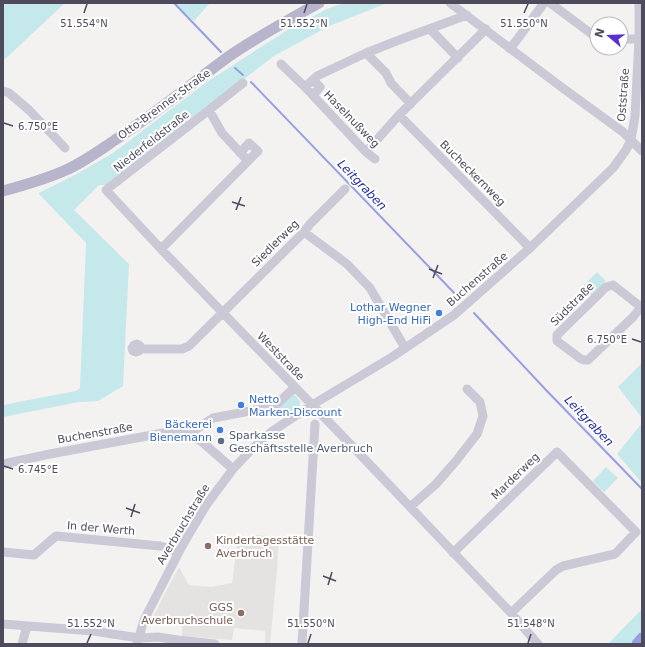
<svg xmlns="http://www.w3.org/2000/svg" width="645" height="647" font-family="'DejaVu Sans',sans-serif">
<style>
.education{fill:#e4e3e2}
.green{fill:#c5e8eb}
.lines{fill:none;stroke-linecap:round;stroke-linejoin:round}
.stream{stroke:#979fe2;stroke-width:2}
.river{stroke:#979fe2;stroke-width:11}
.minor{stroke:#cbc9d6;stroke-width:9}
.major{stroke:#b8b4cc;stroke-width:11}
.ticks{fill:none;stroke:#4d4b5c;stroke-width:1.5}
.shop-dot{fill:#3f7fe0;stroke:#fff;stroke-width:1.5}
.service-dot{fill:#5c6f8a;stroke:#fff;stroke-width:1.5}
.education-dot{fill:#8d6e63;stroke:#fff;stroke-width:1.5}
.labels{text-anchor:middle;stroke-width:4;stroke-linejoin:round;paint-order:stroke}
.street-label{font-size:11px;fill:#4d4b5c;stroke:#fff}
.shop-label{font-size:11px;fill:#366cbe;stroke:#fff;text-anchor:end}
.service-label{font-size:11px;fill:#4e5e75;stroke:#fff;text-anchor:start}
.education-label{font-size:11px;fill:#785e54;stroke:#fff;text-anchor:start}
.water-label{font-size:12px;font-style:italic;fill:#1e2a9c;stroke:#fff}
.ticks-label{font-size:10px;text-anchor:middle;fill:#4d4b5c;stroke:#fff;stroke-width:4;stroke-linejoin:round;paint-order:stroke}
</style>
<rect width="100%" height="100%" fill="#f3f2f1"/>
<path class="education" d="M257,535l22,2 -2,33 -7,74 -5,-1v-12l-31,-3 -2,12 -50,-4v-12l-31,-2 13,-27 15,-28 10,18 22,2 21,-4 6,-45z"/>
<path class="green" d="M3,3h62l-62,58z
M173,3h37l-16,18z
M344,3h43l-60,24 -53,29 -168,129h-7l-25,25 55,54 -6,122 -25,15 -19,1 -76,15v-12l73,-14 4,-3 6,-145 -47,-49v-1l36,-18 38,-22 94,-71 82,-53 38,-20z
M597,272l9,9 -15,15 -9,-9z
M642,363v55l-24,-31z
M293,393l7,8v5l-18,12 -6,-10z
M642,423v60l-25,-29z
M606,467l12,11 -14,14 -11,-11z
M642,609v35h-34z"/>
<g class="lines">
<path class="stream" d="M174,3l47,49
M235,68l8,7
M251,82l209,217
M474,313l72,77 96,99"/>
<path class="river" d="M637,644l5,-6"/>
<path class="minor" d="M450,3l110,83 63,46 19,19
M550,3l47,35
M430,29l28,29
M621,39h18
M510,49l34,-46
M366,53l20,20 5,10 20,21
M281,64l24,23
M243,83l-34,27 -103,80 55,59 193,199 157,165 27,31
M3,91l6,2 20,17 36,38
M313,95l7,-8 -7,-7
M399,115l131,133
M366,152l33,-37 87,-86
M240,153l9,-10 9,8 -10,10
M375,159l-9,-7 -61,-65 12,-11 49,-23 33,-13 68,-25
M304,232l43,32 23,24 35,60
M161,249l87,-88 -26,-28 -13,-23
M641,307l-28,-22 -7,2 -49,48v6l24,18 3,1h4l45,-43 8,-10 1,1
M140,349v-3l-3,-2 -3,1 -2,3 1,3 3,1 3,-1 1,-2h42l7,-3 115,-114 6,-8 35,-35
M192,436l3,-6 18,-12 58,-11 6,-3 18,-17
M3,464l47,-10 124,-23 18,5 9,5 32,28
M410,507l26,-23 20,-23 21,-27 6,-18 -3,-14 -13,-13
M3,552l31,3 22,-19 104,10 8,2 10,5
M453,553l104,-101 79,80 -21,22 -52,12 -7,4 -45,43
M3,624l90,7 46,7 19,-1 20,3 37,4
M22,644l5,-18
M137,644l7,-24 37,-72 8,-14 18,-30 26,-35 19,-20 19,-17 41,-27 80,-48 62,-42 76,-67 83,-80 13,-18 5,-10 4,-24 4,-77v-36
M302,644l13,-220"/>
<path class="major" d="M3,191c22,-6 43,-12 63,-21 18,-8 34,-20 49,-30 39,-26 75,-55 113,-83 29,-20 60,-37 91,-54"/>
</g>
<path class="ticks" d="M84,13l3,-9M304,13l3,-9M524,13l4,-9M4,123l9,3M232,202l13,4M236,210l5,-13M429,269l13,5M433,278l5,-13M632,339l9,3M4,466l9,3M126,508l14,5M131,517l4,-13M323,576l13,5M328,585l4,-13M87,643l4,-9M308,643l3,-9M528,643l3,-9"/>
<g class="shop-dot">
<circle cx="439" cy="313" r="4"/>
<circle cx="241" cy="405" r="4"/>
<circle cx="220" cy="430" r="4"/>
</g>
<circle class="service-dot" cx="221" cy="441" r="4"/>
<g class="education-dot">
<circle cx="208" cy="546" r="4"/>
<circle cx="241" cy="613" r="4"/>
</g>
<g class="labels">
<g class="street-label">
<text transform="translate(623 95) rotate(-86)" y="4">Oststraße</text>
<text transform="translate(164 104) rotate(-36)" y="4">Otto-Brenner-Straße</text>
<text transform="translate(352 119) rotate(46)" y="4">Haselnußweg</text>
<text transform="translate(151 141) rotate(-38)" y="4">Niederfeldstraße</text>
<text transform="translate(473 173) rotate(45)" y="4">Bucheckernweg</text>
<text transform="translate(275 243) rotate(-45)" y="4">Siedlerweg</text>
<text transform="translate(477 279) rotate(-41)" y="4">Buchenstraße</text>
<text transform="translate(572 304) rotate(-45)" y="4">Südstraße</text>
<text transform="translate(281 356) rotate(46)" y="4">Weststraße</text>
<text transform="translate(95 433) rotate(-10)" y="4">Buchenstraße</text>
<text transform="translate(515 476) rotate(-44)" y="4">Marderweg</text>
<text transform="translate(183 524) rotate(-59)" y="4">Averbruchstraße</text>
<text transform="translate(101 528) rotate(5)" y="4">In der Werth</text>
</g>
<g class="shop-label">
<text x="431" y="311">Lothar Wegner<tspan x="431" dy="13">High-End HiFi</tspan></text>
<text x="249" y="403" text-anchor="start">Netto<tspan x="249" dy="13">Marken-Discount</tspan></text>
<text x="212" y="428">Bäckerei<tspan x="212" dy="13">Bienemann</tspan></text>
</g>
<g class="service-label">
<text x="229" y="439">Sparkasse<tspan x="229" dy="13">Geschäftsstelle Averbruch</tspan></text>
</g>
<g class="education-label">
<text x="216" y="544">Kindertagesstätte<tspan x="216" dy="13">Averbruch</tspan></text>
<text x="233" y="611" text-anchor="end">GGS<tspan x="233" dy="13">Averbruchschule</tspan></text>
</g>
<g class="water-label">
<text transform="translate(362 185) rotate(46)" y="4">Leitgraben</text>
<text transform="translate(589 421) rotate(46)" y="4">Leitgraben</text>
</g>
</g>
<g class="ticks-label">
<text x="84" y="27">51.554°N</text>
<text x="304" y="27">51.552°N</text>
<text x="524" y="27">51.550°N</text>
<text x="38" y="130">6.750°E</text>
<text x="607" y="343">6.750°E</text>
<text x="38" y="473">6.745°E</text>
<text x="91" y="627">51.552°N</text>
<text x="311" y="627">51.550°N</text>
<text x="531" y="627">51.548°N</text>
</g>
<rect width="645" height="647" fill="none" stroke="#4d4b5c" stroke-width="8"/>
<g transform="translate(609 36) rotate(289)"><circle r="19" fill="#ffffff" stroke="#b8b7be"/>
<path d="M0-3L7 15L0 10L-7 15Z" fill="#582fce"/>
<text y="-6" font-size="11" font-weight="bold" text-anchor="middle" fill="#4d4b5c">N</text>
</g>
</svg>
